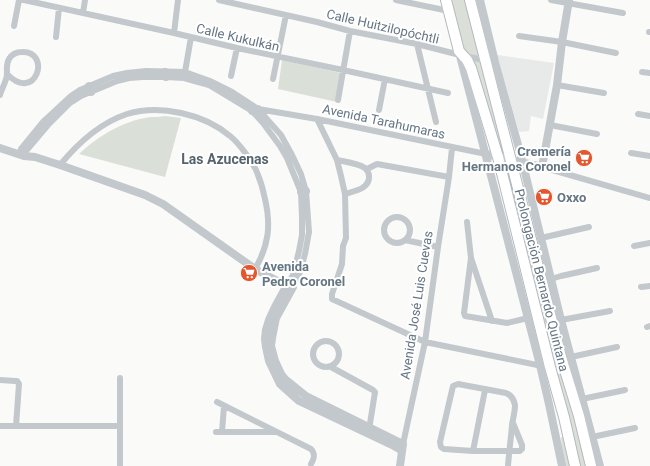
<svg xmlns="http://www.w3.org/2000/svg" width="650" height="466" font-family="Roboto,sans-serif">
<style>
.built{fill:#e8e9e9}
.green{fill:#dadfd7}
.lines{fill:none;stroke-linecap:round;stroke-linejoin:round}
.primary-casing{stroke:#b5babe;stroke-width:12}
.minor{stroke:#c3c8cc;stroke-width:6}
.tertiary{stroke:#c3c8cc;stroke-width:8}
.primary{stroke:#fff;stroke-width:10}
.labels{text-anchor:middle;stroke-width:4;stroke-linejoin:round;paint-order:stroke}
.street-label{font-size:13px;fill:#657683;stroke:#fff}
.poi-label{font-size:13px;font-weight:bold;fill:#657683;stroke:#fff;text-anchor:start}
.neighbourhood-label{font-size:14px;font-weight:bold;fill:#57646e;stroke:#fff}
</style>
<rect width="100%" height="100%" fill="#fafaf8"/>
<path class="built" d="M497,55l57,8 -11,56 -12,-3 -2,15 -10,1z"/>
<path class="green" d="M450,0h16l123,466h-11l-43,-180 -72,-235z
M282,60l59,13 -4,29 -59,-13z
M165,116l16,2 -16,59 -86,-23c19,-18 44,-33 71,-37 5,0 10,0 15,-1z
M561,437l6,1 9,28h-13z"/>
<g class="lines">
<defs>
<path id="primary" d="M446,0l13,51 8,9 4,8 27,89 52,210 14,50 11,49
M470,0l91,357 18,59 12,50"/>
</defs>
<use href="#primary" class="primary-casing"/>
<path class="minor" d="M24,0l150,33 63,15 106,22 105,23
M219,0l98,22 33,9 67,13 43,11 28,6
M396,0l53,11
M551,0l72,13
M83,13l2,-13
M14,26l5,-26
M649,32h1
M174,33l4,-33
M519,36l43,6 54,11
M56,37l3,-29
M417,44l19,78
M185,72l6,-35
M642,72l8,1
M231,76l6,-28
M273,79l13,-64
M557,85l47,8
M0,95c2,-7 7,-15 7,-21 0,-6 -1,-10 2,-15 3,-5 8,-7 13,-7 30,-1 14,52 -15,22
M338,100l12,-69
M258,109l59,10 169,35
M379,110l6,-31
M638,114l12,2
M317,119l20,41 4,16 4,18 1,44 -3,8 -1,18 -10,30v5l93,43 117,24
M550,125l47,9
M631,153l19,3
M19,154l2,-5 22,-27 28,-26 9,-6 33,-14 14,-3 19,-2 39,1 25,9 22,11 26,17 23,26 11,20 9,19 5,17 3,41 -4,22 -5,18 -7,15
M24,156l2,-5 22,-26 22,-22 11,-7 36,-15 12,-3 14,-1h23l18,1 25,7 43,26 11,12 17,23 7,12 14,34 1,26v17l-3,16 -6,24 -6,10
M337,160c9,2 20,3 28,8 2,2 4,5 4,8 1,13 -15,15 -24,18
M60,165c18,-22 40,-42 67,-51 33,-10 77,0 103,22 9,7 21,24 26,34 4,9 7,19 9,29 6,26 4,46 -10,70
M542,167l108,31
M367,169l10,-5 72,13
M384 230a13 13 0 1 1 26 0a13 13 0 1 1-26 0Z
M467,222l4,36 21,63
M541,238l48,-11
M405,240l33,7
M634,246l16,-3
M471,258l-7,55 1,3 42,7 21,-5
M551,279l10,-3 36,-8
M641,287l9,-1
M561,320l49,-9
M647,327l3,-1
M313 354a13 13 0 1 1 26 0a13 13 0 1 1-26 0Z
M571,357l46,-10
M331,367l42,23 2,2 -6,38
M0,380l15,1h2l2,3 -3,42
M582,399l43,-9
M217,402l94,47c5,5 3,10 0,15
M0,426h120
M216,432h60
M222,432l2,-26
M592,437l43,-9
M403,444l22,-102 13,-95 11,-70 3,-29
M473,451l12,-61
M120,466v-88
M508,466c1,-14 3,-28 4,-41 1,-7 3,-13 3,-20 -1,-5 -4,-10 -9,-12l-48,-9 -5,2 -13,56 1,5 3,2 29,2h47l2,-2v-4l-9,-22"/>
<path class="tertiary" d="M480,0l15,62 25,90 41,168 39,146
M459,52l81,313 9,39 13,62
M165,72l1,5
M89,86l2,6
M252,111l6,-2
M0,148l24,8 11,1 25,8 85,30 18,9 92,65 26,14 12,4 -17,31 -4,20 -1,8 4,15 6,13 4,5 21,17 97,48 -3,22
M486,154l56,13 15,-82 5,-43 7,-42
M301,192l5,-1
M287,285l-12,22 -6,13 -3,10 -1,9 1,8 3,14 11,23 19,17 95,45 7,4"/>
<use href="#primary" class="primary"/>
</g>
<defs>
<symbol id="supermarket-disc" viewBox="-11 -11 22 22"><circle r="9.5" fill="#e4572e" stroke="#fff"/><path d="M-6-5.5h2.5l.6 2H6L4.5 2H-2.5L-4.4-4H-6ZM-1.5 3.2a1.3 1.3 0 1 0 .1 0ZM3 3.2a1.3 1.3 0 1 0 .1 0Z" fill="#fff"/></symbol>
</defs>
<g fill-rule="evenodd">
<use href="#supermarket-disc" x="574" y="148" width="20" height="20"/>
<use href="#supermarket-disc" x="534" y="187" width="20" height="20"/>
<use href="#supermarket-disc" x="239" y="263" width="20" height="20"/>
</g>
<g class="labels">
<g class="street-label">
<text transform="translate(383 26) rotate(13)" y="5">Calle Huitzilopóchtli</text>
<text transform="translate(238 37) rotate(13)" y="5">Calle Kukulkán</text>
<text transform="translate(384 121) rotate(12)" y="5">Avenida Tarahumaras</text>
<text transform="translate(542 280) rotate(76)" y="5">Prolongación Bernardo Quintana</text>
<text transform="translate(416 305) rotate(-81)" y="5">Avenida José Luis Cuevas</text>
</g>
<g class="poi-label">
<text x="571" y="156" text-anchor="end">Cremería<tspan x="571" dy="15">Hermanos Coronel</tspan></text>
<text x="557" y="202">Oxxo</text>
<text x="262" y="271">Avenida<tspan x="262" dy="15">Pedro Coronel</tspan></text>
</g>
<g class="neighbourhood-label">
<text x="225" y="164">Las Azucenas</text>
</g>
</g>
</svg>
